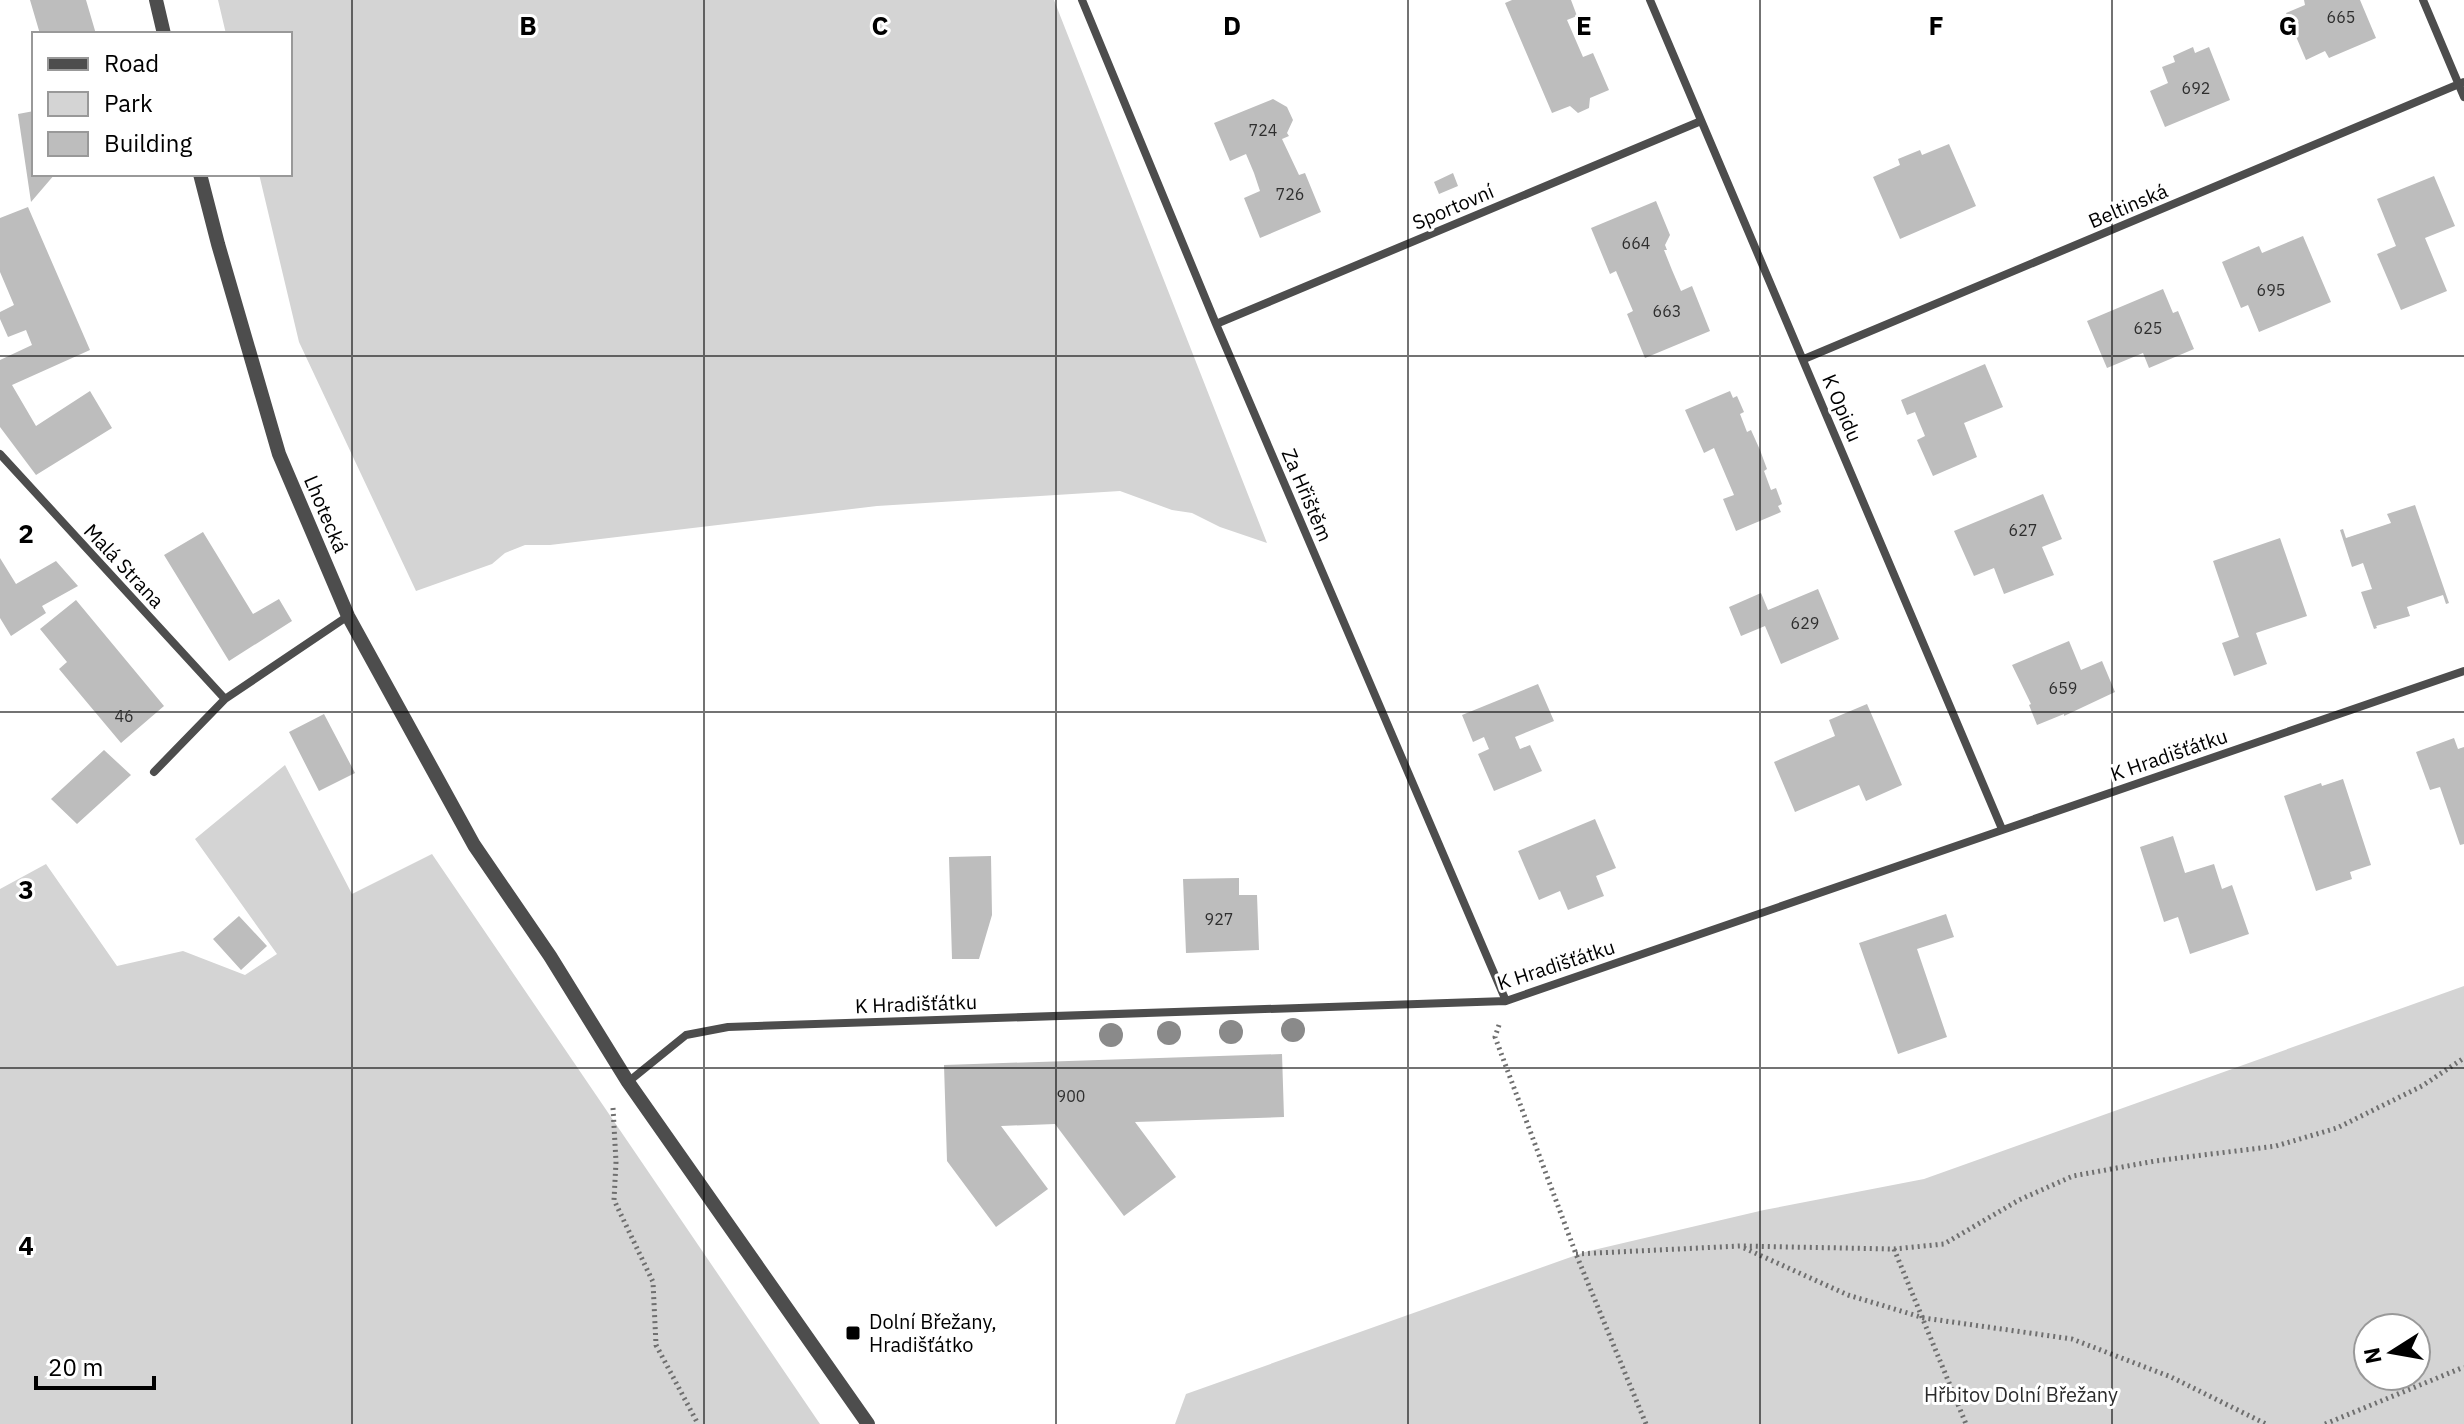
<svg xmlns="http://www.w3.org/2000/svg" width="2464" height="1424" font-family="'IBM Plex Sans',sans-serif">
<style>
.green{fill:#d4d4d4;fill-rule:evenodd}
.building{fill:#bdbdbd}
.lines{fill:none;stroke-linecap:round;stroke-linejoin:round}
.path{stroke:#6f6f6f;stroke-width:5;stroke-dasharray:2 4;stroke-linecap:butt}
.minor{stroke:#4d4d4d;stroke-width:8}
.tertiary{stroke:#4d4d4d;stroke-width:14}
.tree{fill:#8a8a8a}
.grid{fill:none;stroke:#000;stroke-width:2;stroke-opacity:0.55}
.poi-dot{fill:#000;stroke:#fff;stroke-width:3}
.labels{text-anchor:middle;stroke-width:6;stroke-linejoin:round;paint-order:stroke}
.number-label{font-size:16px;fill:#2f2f2f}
.street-label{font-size:20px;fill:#000;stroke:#fff}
.poi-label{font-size:20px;fill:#000;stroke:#fff;text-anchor:start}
.park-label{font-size:20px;fill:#2b2b2b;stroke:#fff}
.grid-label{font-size:26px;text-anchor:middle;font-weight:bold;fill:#000;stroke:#fff;stroke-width:6;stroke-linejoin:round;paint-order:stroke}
</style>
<rect width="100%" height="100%" fill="#fff"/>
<path class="green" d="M218,0h836l213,543 -47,-16 -28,-14 -20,-3 -52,-19 -243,15 -327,39h-25l-20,8 -13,11 -76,27 -117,-249 -40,-168h31v-140h-64z
M285,765l67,129 80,-40 388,570h-820v-535l46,-25 71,102 66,-15 62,24 32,-21 -82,-115z
M2464,986v438h-1289l11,-30 399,-142 179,-42 160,-31zM2416,1328v48h-48v-48z"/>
<path class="building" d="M30,0h56l10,34h-56z
M1512,0h59l6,16 -10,4 16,37 10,-4 16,37 -19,8 -1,10 -11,5 -8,-7 -18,7 -47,-110z
M2304,0h56l16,38 -47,20 -4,-7 -19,9 -20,-47 19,-8z
M2193,47l2,6 14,-6 21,53 -65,27 -15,-36 18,-8 -6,-16 13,-5 -2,-6z
M1273,99l14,8 6,13 -6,13 2,3 -7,3 17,36 6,-2 16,39 -61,26 -16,-40 16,-7 -6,-18 -8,-19 -16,7 -16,-38z
M34,111v63h21l-24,28 -13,-88z
M1949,144l27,62 -76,33 -27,-62 27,-12 -2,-6 22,-9 2,5z
M1453,173l5,13 -19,8 -5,-12z
M2434,176l21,50 -30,12 22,53 -46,19 -24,-56 19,-8 -19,-47z
M1656,201l14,34 -5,10 2,5h-3l8,20 9,21 11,-5 18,45 -65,27 -18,-44 6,-3 -17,-40 -6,3 -19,-46z
M28,207l62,143 -78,35 24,41 54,-35 22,37 -76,47 -36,-48v-67l32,-15 -6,-15 -18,7 -8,-18v-7l14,-7 -14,-33v-54z
M2303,236l28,66 -72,30 -11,-27 -7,3 -19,-46 37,-16 3,7z
M2163,289l10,24 5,-2 16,38 -45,19 -6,-15 -36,15 -20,-47z
M1985,364l18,43 -39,16 13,34 -44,19 -16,-36 8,-4 -10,-24 -8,3 -6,-15z
M1730,391l3,7 4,-2 7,16 -4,2 7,18 4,-2 9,20 7,19 -3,2 7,19 5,-2 6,16 -4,2 3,6 -45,19 -13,-32 11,-4 -20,-47 -10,5 -19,-43z
M2043,494l19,45 -20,8 12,28 -50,19 -10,-26 -20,8 -20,-45z
M2415,505l34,98 -3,1 -3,-9 -36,12 3,9 -34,10 1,2 -3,1 -13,-37 11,-3 -9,-26 -11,4 -12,-37 3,-1 3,9 45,-15 -4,-9z
M203,532l50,82 26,-15 13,22 -63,40 -65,-106z
M2280,538l27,78 -51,17 11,31 -33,12 -12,-33 17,-6 -26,-76z
M0,558l16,26 40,-23 22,25 -36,20 4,7 -35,23 -11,-18z
M1818,589l21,50 -58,25 -16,-38 -24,10 -12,-29 32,-14 7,17z
M76,600l88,106 -43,37 -62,-74 8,-7 -27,-33z
M2069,641l12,29 21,-9 13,31 -51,24v-2l-27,11 -8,-20 2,-1 -19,-39z
M1538,684l16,37 -39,16 5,12 10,-4 12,26 -48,20 -16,-37 11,-5 -5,-12 -11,5 -11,-27z
M1867,704l35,81 -36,16 -7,-16 -64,27 -21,-50 61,-26 -6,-16z
M324,714l31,59 -36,18 -30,-59z
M2454,738l4,11 6,-2v97l-4,1 -20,-58 -10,3 -14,-38z
M104,750l27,25 -54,49 -26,-25z
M2343,779l28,86 -21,7 2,7 -36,12 -32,-95 37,-13 1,3z
M1595,819l21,49 -20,8 8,20 -36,14 -8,-19 -21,9 -21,-49z
M2173,836l12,37 29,-9 8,25 10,-4 17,49 -59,20 -12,-37 -14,5 -24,-75z
M991,856l1,59 -13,44h-27l-3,-102z
M1239,878v17h18l2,55 -73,3 -3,-74z
M1946,914l8,23 -37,12 30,88 -49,17 -39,-111z
M239,916l28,30 -26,24 -28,-31z
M1282,1054l2,63 -149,5 41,55 -52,39 -69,-92 -54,2 47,63 -52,38 -49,-66 -3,-96z"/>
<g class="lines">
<path class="path" d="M1499,1025l-4,12 81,217 70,170
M613,1108l3,54 -2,38 39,82 3,63 42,79
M1744,1248l104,47 76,23 148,21 99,38 95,47
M1894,1249l72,175
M1576,1254l164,-8 154,3 50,-5 75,-44 54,-24 82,-15 121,-15 61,-18 85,-42 42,-28
M2325,1424l139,-57"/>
<path class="minor" d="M1082,0l134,324 290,677
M1650,0l352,829
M2423,0l41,97
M1216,324l485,-203
M1804,359l660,-277
M0,454l225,245 123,-83
M154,772l71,-73
M628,1082l58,-47 42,-8 778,-26 958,-330"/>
<path class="tertiary" d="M156,0l8,34
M200,174l18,70 61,210 69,162 126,229 76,111 78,126 240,342"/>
</g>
<g class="tree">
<circle cx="1293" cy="1030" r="12"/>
<circle cx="1231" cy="1032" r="12"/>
<circle cx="1169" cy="1033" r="12"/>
<circle cx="1111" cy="1035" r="12"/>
</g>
<path class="grid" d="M352,0v1424M704,0v1424M1056,0v1424M1408,0v1424M1760,0v1424M2112,0v1424M0,356h2464M0,712h2464M0,1068h2464"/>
<rect class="poi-dot" x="845" y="1325" width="16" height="16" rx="4"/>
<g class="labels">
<g class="number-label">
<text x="2341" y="23">665</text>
<text x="2196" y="94">692</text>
<text x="1263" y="136">724</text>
<text x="1290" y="200">726</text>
<text x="1636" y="249">664</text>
<text x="2271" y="296">695</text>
<text x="1667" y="317">663</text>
<text x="2148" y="334">625</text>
<text x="2023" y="536">627</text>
<text x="1805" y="629">629</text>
<text x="2063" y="694">659</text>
<text x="124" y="722">46</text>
<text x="1219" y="925">927</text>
<text x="1071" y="1102">900</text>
</g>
<g class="street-label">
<text transform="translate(2128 206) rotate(-23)" y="7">Beltinská</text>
<text transform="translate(1453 207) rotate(-23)" y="7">Sportovní</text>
<text transform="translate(1842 408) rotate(67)" y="7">K Opidu</text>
<text transform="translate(1307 495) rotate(67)" y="7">Za Hřištěm</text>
<text transform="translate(326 514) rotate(67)" y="7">Lhotecká</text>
<text transform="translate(124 566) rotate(47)" y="7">Malá Strana</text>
<text transform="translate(2169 755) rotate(-19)" y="7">K Hradišťátku</text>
<text transform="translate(1556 965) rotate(-18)" y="7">K Hradišťátku</text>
<text transform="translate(916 1004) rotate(-2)" y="7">K Hradišťátku</text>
</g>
<g class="poi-label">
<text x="869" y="1329">Dolní Břežany,<tspan x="869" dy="23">Hradišťátko</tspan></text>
</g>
<g class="park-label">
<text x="2021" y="1402">Hřbitov Dolní Břežany</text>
</g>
</g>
<g class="grid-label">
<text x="528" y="35">B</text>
<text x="880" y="35">C</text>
<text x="1232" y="35">D</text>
<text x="1584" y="35">E</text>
<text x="1936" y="35">F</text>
<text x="2288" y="35">G</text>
<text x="26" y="543">2</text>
<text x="26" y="899">3</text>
<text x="26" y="1255">4</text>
</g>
<rect x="32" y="32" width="260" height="144" fill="#ffffff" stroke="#999999" stroke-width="2"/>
<rect x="48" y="58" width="40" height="12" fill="#4d4d4d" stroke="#999999" stroke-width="2"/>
<text x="104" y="72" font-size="24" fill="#000000">Road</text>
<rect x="48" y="92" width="40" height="24" fill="#d4d4d4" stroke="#999999" stroke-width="2"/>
<text x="104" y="112" font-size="24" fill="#000000">Park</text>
<rect x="48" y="132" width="40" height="24" fill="#bdbdbd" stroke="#999999" stroke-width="2"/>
<text x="104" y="152" font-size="24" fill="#000000">Building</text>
<g transform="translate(2392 1352) rotate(259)"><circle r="38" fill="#ffffff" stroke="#999999" stroke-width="2"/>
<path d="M0-6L14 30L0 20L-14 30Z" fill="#000000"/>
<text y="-12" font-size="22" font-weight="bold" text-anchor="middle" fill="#000000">N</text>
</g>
<path d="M36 1376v12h118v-12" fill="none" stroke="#000000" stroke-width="4"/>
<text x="48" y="1376" font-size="24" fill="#000000" stroke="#ffffff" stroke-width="6" paint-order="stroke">20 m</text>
</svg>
